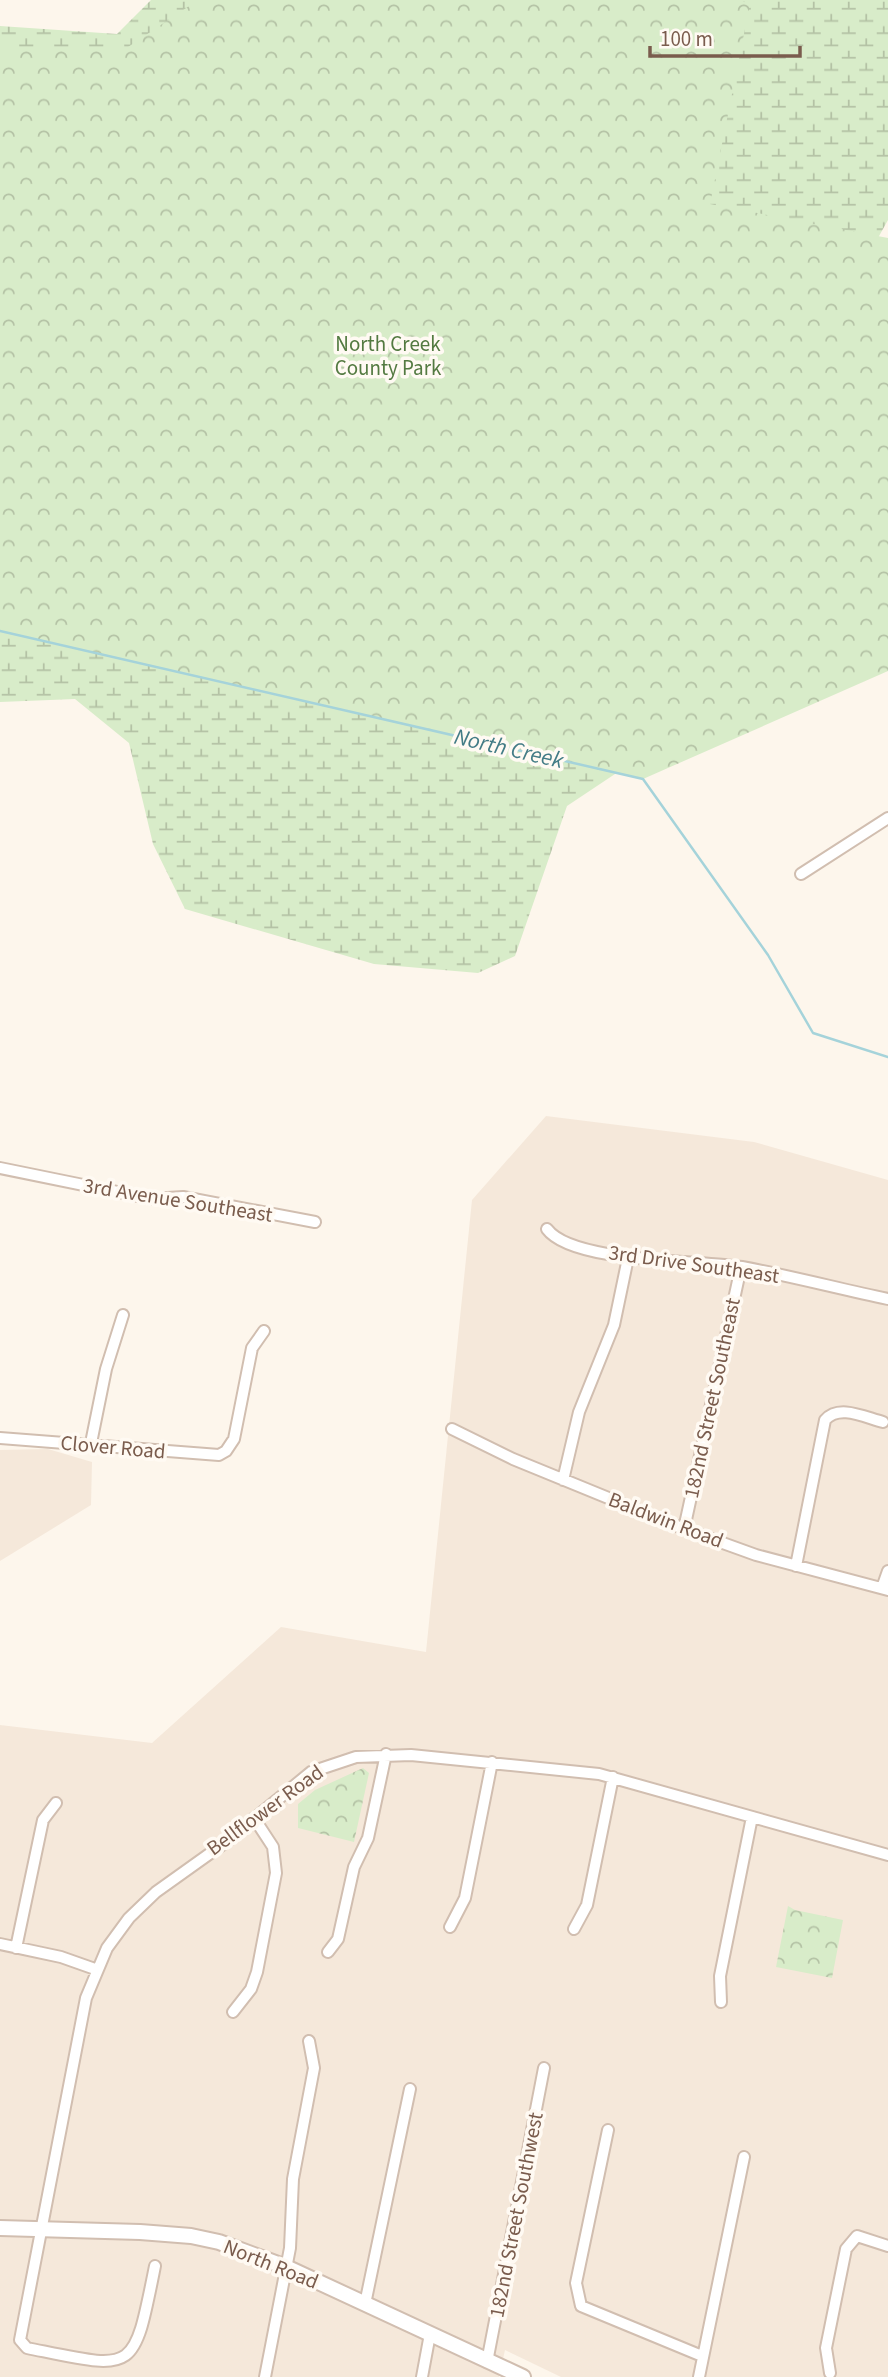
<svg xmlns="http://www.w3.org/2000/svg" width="888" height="2377" font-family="'Source Sans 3',sans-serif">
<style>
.residential{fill:#f5e8da}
.wetland{fill:url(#wetland-marsh)}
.park{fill:url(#park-crowns)}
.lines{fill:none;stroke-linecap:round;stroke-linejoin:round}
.stream{stroke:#a5d3da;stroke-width:2.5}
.minor-casing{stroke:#d1beb0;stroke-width:14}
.tertiary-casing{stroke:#d1beb0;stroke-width:18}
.minor{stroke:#fff;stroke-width:10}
.tertiary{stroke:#fff;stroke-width:14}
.labels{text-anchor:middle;stroke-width:7;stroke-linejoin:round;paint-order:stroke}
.park-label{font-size:21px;fill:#537a41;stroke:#fffaf3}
.street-label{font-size:21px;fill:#7a5c4d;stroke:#fffaf3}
.water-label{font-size:23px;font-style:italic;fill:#437c86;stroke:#fffaf3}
</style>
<defs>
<pattern id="wetland-marsh" width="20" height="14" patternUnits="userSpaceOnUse" patternTransform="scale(1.75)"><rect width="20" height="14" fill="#d8ecc9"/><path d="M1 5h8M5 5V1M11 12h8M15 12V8" fill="none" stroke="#b4c2a5"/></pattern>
<pattern id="park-crowns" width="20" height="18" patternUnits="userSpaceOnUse" patternTransform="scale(1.75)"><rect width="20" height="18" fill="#d8ecc9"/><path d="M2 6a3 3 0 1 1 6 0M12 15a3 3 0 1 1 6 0" fill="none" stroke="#b4c2a5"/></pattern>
</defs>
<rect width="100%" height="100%" fill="#fdf6ec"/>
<path class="residential" d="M546,1116l208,26 134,38v1197h-327l-56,-27 -6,27h-499v-652l152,18 129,-116 145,25 46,-452z
M48,1449l44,13 -1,43 -91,56v-111z"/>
<path class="wetland" d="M151,0h737v220l-62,111 -148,401 -111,74 -52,150 -37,17 -104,-9 -189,-55 -32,-65 -24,-101 -54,-44 -75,3v-676l117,8z"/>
<path class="park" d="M198,0h541l11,4 -40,200 178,34v433l-245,108 -643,-148v-583l125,1z
M363,1768l6,5 -15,69 -56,-14v-24l17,-14z
M788,1906l7,4 48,10 -11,58 -56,-11z"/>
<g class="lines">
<path class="stream" d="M0,631l643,148 125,176 45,78 75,24"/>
<defs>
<path id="minor" d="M801,874l87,-56
M0,1168l152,31 31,-2 132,25
M547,1229c25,34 152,31 195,38 49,9 98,22 146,32
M452,1429l61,30 171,70 72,26 132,35
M0,1438l219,17 7,-4 8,-12 18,-91 12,-17
M91,1443l15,-74 17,-54
M563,1480l16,-68 35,-87 14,-67
M684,1529l57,-262
M796,1566l29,-146c14,-16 39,-3 58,2
M882,1588l6,-17
M450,1927l15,-29 27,-136
M574,1929l13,-24 26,-128
M0,1944l61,13 34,12
M16,1948l27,-128 13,-17
M328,1952l10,-13 16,-72 14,-29 18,-84
M721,2002l-1,-26 32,-159
M233,2012l18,-23 6,-17 19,-99 -3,-26 -19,-29
M608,2130l-32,153 5,23 121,50
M155,2266c-22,110 -19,104 -128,82l-7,-8 66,-342 21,-50 22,-30 27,-26 70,-50 85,-70 45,-15 55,-2 188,19 289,81
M365,2304l45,-215
M487,2362l57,-294
M830,2373l-4,-25 20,-99 11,-13 31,10
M265,2377l25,-129 3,-69 21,-111 -5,-27
M422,2377l8,-43
M699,2377l45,-220"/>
<path id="tertiary" d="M0,2228l140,4 51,4 28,6 67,25 237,110"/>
</defs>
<use href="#minor" class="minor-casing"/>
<use href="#tertiary" class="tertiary-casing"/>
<use href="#minor" class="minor"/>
<use href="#tertiary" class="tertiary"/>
</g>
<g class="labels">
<g class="park-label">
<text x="388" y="351">North Creek<tspan x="388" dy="24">County Park</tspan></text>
</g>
<g class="street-label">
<text transform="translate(178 1200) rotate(9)" y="7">3rd Avenue Southeast</text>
<text transform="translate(694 1264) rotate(8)" y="7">3rd Drive Southeast</text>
<text transform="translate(712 1398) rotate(-78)" y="7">182nd Street Southeast</text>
<text transform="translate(113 1447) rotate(5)" y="7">Clover Road</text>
<text transform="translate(666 1520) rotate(21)" y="7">Baldwin Road</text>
<text transform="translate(265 1810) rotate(-36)" y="7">Bellflower Road</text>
<text transform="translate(516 2215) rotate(-79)" y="7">182nd Street Southwest</text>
<text transform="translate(271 2264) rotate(22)" y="7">North Road</text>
</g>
<g class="water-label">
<text transform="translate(509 748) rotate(13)" y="8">North Creek</text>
</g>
</g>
<path d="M650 46v10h150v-10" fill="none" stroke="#7a5c4d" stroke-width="3.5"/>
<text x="660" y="46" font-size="21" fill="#7a5c4d" stroke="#fffaf3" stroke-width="5" paint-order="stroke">100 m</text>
</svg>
